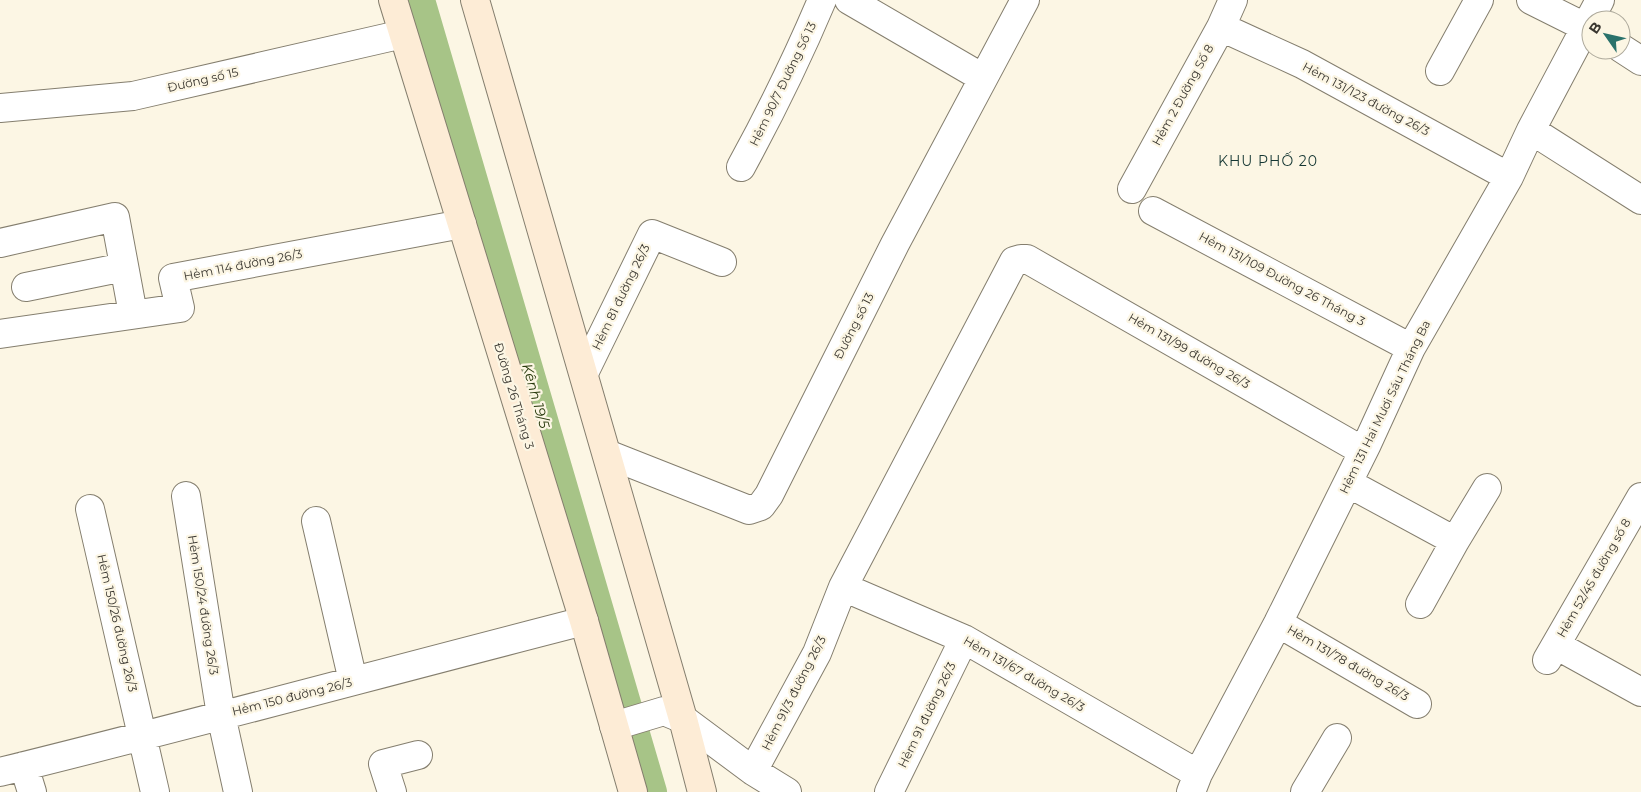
<svg xmlns="http://www.w3.org/2000/svg" width="1641" height="792" font-family="Montserrat,sans-serif">
<style>
.lines{fill:none;stroke-linecap:round;stroke-linejoin:round}
.canal{stroke:#a7c487;stroke-width:30}
.street-casing{stroke:#847e6e;stroke-width:30}
.secondary-casing{stroke:#847e6e;stroke-width:30}
.street{stroke:#fff;stroke-width:28}
.secondary{stroke:#fdecd6;stroke-width:28}
.labels{text-anchor:middle;stroke-width:4.5;stroke-linejoin:round;paint-order:stroke}
.street-label{font-size:12px;fill:#3a3730;stroke:#fcf6e4}
.neighbourhood-label{font-size:14px;letter-spacing:1px;fill:#153733;stroke:#fcf6e4}
.water-label{font-size:14px;font-style:italic;fill:#26380b;stroke:#fcf6e4}
</style>
<rect width="100%" height="100%" fill="#fcf6e4"/>
<g class="lines">
<path class="canal" d="M420,0l232,792"/>
<defs>
<path id="street" d="M849,0l134,78
M1531,0l60,30
M1221,27l81,37 207,113
M1621,48l20,13
M1440,71l39,-71
M0,108l133,-12 270,-62
M1531,130l110,70
M741,167c30,-55 57,-110 81,-167
M1132,189l89,-162 12,-27
M1153,211l258,137
M0,243l115,-26 18,97
M26,287l98,-20
M0,334l180,-26 -7,-30 289,-54
M584,373l68,-139 70,28
M607,454l142,56 12,-4 8,-11 126,-251 130,-244
M1348,483l107,58
M186,496l35,219 17,77
M90,509l65,283
M316,521l37,160
M843,587l121,52 234,135
M1420,604l35,-63 32,-53
M1278,623l139,81
M1556,645l85,47
M1547,660l94,-163
M614,726l50,-15 19,8 70,52 34,21
M24,766l8,26
M753,771l64,-118 26,-66 171,-326 7,-2h6l336,192
M0,772c195,-48 389,-101 584,-151
M392,792l-9,-28 35,-9
M889,792l75,-153
M1191,792l7,-18 80,-151 89,-179 44,-96 98,-171 22,-47 69,-130
M1305,792l32,-54"/>
<path id="secondary" d="M393,0l191,621 49,171
M475,0l208,719 19,73"/>
</defs>
<use href="#street" class="street-casing"/>
<use href="#secondary" class="secondary-casing"/>
<use href="#street" class="street"/>
<use href="#secondary" class="secondary"/>
</g>
<g class="labels">
<g class="street-label">
<text transform="translate(203 80) rotate(-13)" y="4">Đường số 15</text>
<text transform="translate(783 84) rotate(-64)" y="4">Hẻm 90/7 Đường Số 13</text>
<text transform="translate(1183 95) rotate(-61)" y="4">Hẻm 2 Đường Số 8</text>
<text transform="translate(1366 99) rotate(28)" y="4">Hẻm 131/123 đường 26/3</text>
<text transform="translate(243 265) rotate(-11)" y="4">Hẻm 114 đường 26/3</text>
<text transform="translate(1282 279) rotate(28)" y="4">Hẻm 131/109 Đường 26 Tháng 3</text>
<text transform="translate(621 297) rotate(-64)" y="4">Hẻm 81 đường 26/3</text>
<text transform="translate(854 326) rotate(-63)" y="4">Đường số 13</text>
<text transform="translate(1189 351) rotate(30)" y="4">Hẻm 131/99 đường 26/3</text>
<text transform="translate(514 396) rotate(73)" y="4">Đường 26 Tháng 3</text>
<text transform="translate(1385 407) rotate(-64)" y="4">Hẻm 131 Hai Mươi Sáu Tháng Ba</text>
<text transform="translate(1594 578) rotate(-60)" y="4">Hẻm 52/45 đường số 8</text>
<text transform="translate(203 605) rotate(81)" y="4">Hẻm 150/24 đường 26/3</text>
<text transform="translate(117 623) rotate(77)" y="4">Hẻm 150/26 đường 26/3</text>
<text transform="translate(1348 663) rotate(30)" y="4">Hẻm 131/78 đường 26/3</text>
<text transform="translate(1024 674) rotate(30)" y="4">Hẻm 131/67 đường 26/3</text>
<text transform="translate(794 693) rotate(-63)" y="4">Hẻm 91/3 đường 26/3</text>
<text transform="translate(292 697) rotate(-14)" y="4">Hẻm 150 đường 26/3</text>
<text transform="translate(927 715) rotate(-64)" y="4">Hẻm 91 đường 26/3</text>
</g>
<g class="neighbourhood-label">
<text x="1268" y="166">KHU PHỐ 20</text>
</g>
<g class="water-label">
<text transform="translate(536 396) rotate(74)" y="5">Kênh 19/5</text>
</g>
</g>
<g transform="translate(1606 35) rotate(304)"><circle r="24" fill="#fcf6e4" stroke="#aeaa9c"/>
<path d="M0-4L9 19L0 12L-9 19Z" fill="#2a726b"/>
<text y="-8" font-size="14" font-weight="bold" text-anchor="middle" fill="#3a3730">B</text>
</g>
</svg>
